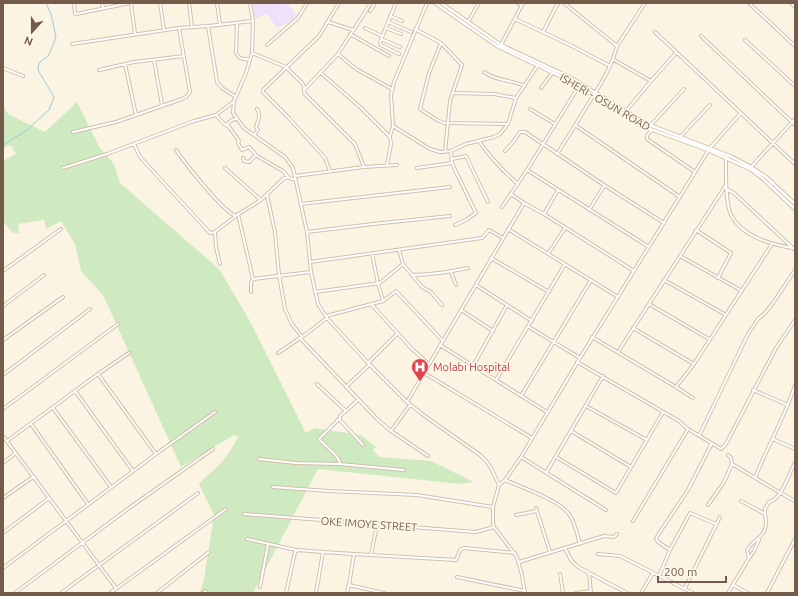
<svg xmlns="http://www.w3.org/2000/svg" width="798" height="596" font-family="Ubuntu,sans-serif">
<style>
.education{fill:#f1e0f9}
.green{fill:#cfeac1}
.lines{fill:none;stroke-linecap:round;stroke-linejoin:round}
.stream{stroke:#9dcbd8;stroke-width:1}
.minor-casing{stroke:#d0bfac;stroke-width:4}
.secondary-casing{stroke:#d3bfa9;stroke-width:4.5}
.minor{stroke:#fff;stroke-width:2}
.secondary{stroke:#fff;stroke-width:2.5}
.labels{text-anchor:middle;stroke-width:3;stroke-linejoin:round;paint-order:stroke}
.street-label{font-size:11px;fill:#755b49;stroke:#fff8e9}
.health-label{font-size:11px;fill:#be3a42;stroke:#fff8e9;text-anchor:start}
</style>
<rect width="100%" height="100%" fill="#fcf4e3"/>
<path class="education" d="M252,3h34l12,12 -6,6 -15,7 -10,-14 -12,5z"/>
<path class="green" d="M77,102l23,46 14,16 6,19 99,86 31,52 56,112 8,-5 47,7 15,12 -3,3 6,7 52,4 43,21 -14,2 -142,-15 -65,124h-53l4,-14 10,-64 -15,-31c6,-7 14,-13 21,-20 7,-8 13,-17 18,-27l-4,-2 -53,32 -78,-172 -22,-24 -6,-27 -14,-23 -15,8 -2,-9 -26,4 1,10 -7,-2 -9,-11v-60l13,-7 -6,-9 -7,3v-43l5,9 37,18z"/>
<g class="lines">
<path class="stream" d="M3,145l24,-15 22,-20 5,-13 -16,-27 1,-7 10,-8 7,-18 -5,-23 -5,-11"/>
<defs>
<path id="minor" d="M74,3l1,10 1,1 54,-11
M102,3l1,5
M131,3l4,31
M160,3l4,27
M189,3l3,24
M217,3l3,22
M250,3l3,18 -1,32 -6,20 -12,28 -1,12 11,15 41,29 8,11 14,64 4,40 7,32 9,14 41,45 39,39 15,12 58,41 7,7 4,6 8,17 -6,22v15l1,5 23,30 5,18 3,18
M396,3l-16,39 1,3 18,9
M427,3l-33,79 -3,13 2,31 37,23 10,3 11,-1 15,-7 28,-7 6,-3 8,-10 8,-26 22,-33
M518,3l3,2
M749,3l46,43
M791,3l4,4
M370,11l5,-8
M390,16l12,5
M515,19l55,26 40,21
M328,22l25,8
M388,22l23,10
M468,22l11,-19
M237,23l-1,30 4,5 10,2
M208,26l45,-5
M365,28l17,8
M386,28l15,6
M415,29l26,14 21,22 -12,36 -5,51
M543,32l15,-29
M655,32l140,132
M350,34l39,22
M701,36l94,89
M381,39l19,8
M745,40l50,46
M441,43l-12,30 -9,36 17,11 7,3 64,1
M72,44l107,-16 29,-2 9,56 5,6 14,9
M267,45l31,-27 9,-15
M501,45l22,-42
M617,46l28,-43
M252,53l34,14 16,16 2,3v7l51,51 9,23
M338,54l18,15 36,20
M154,60l8,45
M614,60l37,21
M125,64l11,51
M3,68l20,8
M99,70l35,-8 50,-6
M484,72c14,10 25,7 41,14
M321,73l39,34 30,30 1,7 -4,21
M541,88l12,-16
M304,90l34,-36 33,-51
M453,93l41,1 22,4
M530,109l25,15
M626,111l25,-30 25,-28
M216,115l8,9 4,2
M236,119l-4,1 -5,4 12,17 -1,2 4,7 7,-3 8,9 26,15 5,6
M575,125l105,72
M650,126l34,-37
M651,130l-4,6v3l48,33
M73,132l43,-10 66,-23 4,-2 4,-5 -11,-64
M254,135l4,-5 -2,-3c2,-6 5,-12 1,-18
M390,136l3,-10
M680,137l30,-32
M479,141c11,16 24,30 39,43
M134,144l6,13 70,76 5,-1 22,-17 24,-15 22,-21 5,-2 4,2h3
M176,150c9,13 47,62 60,66
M451,151l1,12 4,9 20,41 -10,7 -11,5
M505,151l9,-10 6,-9h5l79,53 60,38
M557,154c11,-17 22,-35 33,-53 11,-17 22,-35 27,-55l-53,-43
M726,157c0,16 -1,45 5,58 11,22 40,29 61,33
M243,158l1,3 5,1 6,-6h2
M452,159l14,-3 22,46
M751,167l44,-48
M63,168l44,-14 87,-33 22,-6 17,-13
M225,168l36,32
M417,168l35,-5
M527,170l122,77
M330,171l-5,-13 -37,-41 -25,-25v-2l56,-54 20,-33
M295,176l69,-9 33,-2
M726,189l8,4 61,57
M511,194l13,9 20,11 90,57
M267,195l8,37 4,43 6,34 7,15 10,13 -2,1 77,81 14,12 37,25
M301,204l149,-17
M502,207l25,-37 52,-84
M589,210l15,-24
M238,214l15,65 -2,3v10
M544,214l14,-24
M508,229l110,68
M696,230l35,23 -13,25
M215,232l1,15 4,17
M307,232l66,-8 77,-8
M399,250l4,14 19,23 9,5 11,13
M372,253l6,31 5,16
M548,254l17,-26
M680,256l62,35
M491,258l58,34
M310,262l172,-24 7,-8 14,8
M3,271l58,-42
M451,272l5,13
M412,275c19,0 37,-3 56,-7
M253,279l58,-7
M664,280l62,35
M476,285l56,36
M315,292l65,-9 23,-19
M371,304l41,45 17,15
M649,304l60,35
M3,306l41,-31
M461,310l32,21
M326,316l57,-15 13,-10 46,49
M529,327l51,31
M633,328l61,36
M302,337l25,-19
M592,337l84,50 18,-23 78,-120
M3,340l60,-43
M440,345l107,67
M618,352l108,-167
M278,353l22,-15
M577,362l102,59 9,8 33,20 5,-5 50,-96 19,-28
M368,363l29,-29
M473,366l34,-61
M424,373l108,65
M98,374l58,80
M3,375l87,-66
M496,380l69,-116
M317,384l29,27 12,-11
M346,387l24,-23
M676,387l17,11
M753,390l35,15
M75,391l58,80
M521,396l70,-116
M407,402l117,-199
M586,406l61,34
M53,408l58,79
M3,409l115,-85
M346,411l-6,5v4l23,25
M31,424l57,80
M391,431l19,-26
M571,431l60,36
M3,436l113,152
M699,436l49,-102 10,-15 8,-7 7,-9 22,-33
M773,439l22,10
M7,441l91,-67 31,-21
M728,455l3,3 1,6 52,31 11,6
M521,457l85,53
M556,457l60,36 47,-81
M259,459l37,4 44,1c0,-8 -15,-18 -21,-25l21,-21
M3,463l13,-10
M340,464l64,6
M546,473l57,-97
M755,478c12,-31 30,-61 40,-93
M505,480c16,7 54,20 64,34 6,8 8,20 11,30
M499,485l6,-5 16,-23 59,-99 130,-210 30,-34
M273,487l56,4 88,4 76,12
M3,498l30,-21
M708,505l16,-23 8,-18
M536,508l14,44
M244,514l232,18 18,-5
M765,514v-5l4,-7c13,-3 19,-27 26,-39
M516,515l21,-4
M633,521l55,-92
M3,533l46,-35
M247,539l49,11
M565,548l6,12 7,7 49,26
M670,550l-12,-8 -2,-4 32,-48 24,-47
M323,552l31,2
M598,554l22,2 73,37
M371,555l6,-30
M749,558l5,-7 5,-11
M519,562l85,-26 10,1 3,-3
M3,568l153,-114 59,-42
M589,573l2,20
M560,574l3,19
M659,576l11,-26 20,-37 26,11
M457,577l68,14
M733,585l15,8
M260,587l8,-43
M685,588l35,-71
M15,593l114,-85 84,-59
M61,593l137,-100
M110,593l116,-84
M157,593l52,-41
M203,593l3,-2
M286,593l9,-41 3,-2 25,2 -7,41
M347,593l2,-8
M384,593l-35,-8 5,-31 102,6 4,-10 4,-2 51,5
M576,593l14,-2
M641,593l12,-20
M728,593l21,-35 -2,-8c9,-14 23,-13 18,-36l-24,-13
M767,593l28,-54"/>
<path id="secondary" d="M435,3l62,43 69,33 81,49 61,22 42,19 12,9 33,31
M441,3l60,42 68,32 78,47 85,33 19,10 15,10 29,27"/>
</defs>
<use href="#minor" class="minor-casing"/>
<use href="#secondary" class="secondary-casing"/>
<use href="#minor" class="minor"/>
<use href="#secondary" class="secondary"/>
</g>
<defs>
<symbol id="hospital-pin" viewBox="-11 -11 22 30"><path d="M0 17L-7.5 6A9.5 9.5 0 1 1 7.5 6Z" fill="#e0444e" stroke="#fff8e9"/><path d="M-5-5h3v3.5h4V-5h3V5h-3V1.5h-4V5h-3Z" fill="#fff"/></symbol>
</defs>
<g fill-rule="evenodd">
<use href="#hospital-pin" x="410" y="357" width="20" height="27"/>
</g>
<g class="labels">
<g class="street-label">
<text transform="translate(605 102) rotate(30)" y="4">ISHERI - OSUN ROAD</text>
<text transform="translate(369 524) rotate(4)" y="4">OKE IMOYE STREET</text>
</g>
<g class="health-label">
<text x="433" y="371">Molabi Hospital</text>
</g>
</g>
<rect width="798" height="596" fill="none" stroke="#755b49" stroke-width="8"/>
<g transform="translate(32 32) rotate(201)" stroke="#fff8e9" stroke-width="3" paint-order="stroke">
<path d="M0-3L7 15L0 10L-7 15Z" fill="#755b49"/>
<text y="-6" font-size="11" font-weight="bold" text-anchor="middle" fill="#755b49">N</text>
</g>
<path d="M658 576v6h68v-6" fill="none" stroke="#755b49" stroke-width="2"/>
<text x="664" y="576" font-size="12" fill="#755b49" stroke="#fff8e9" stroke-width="3" paint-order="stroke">200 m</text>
</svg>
